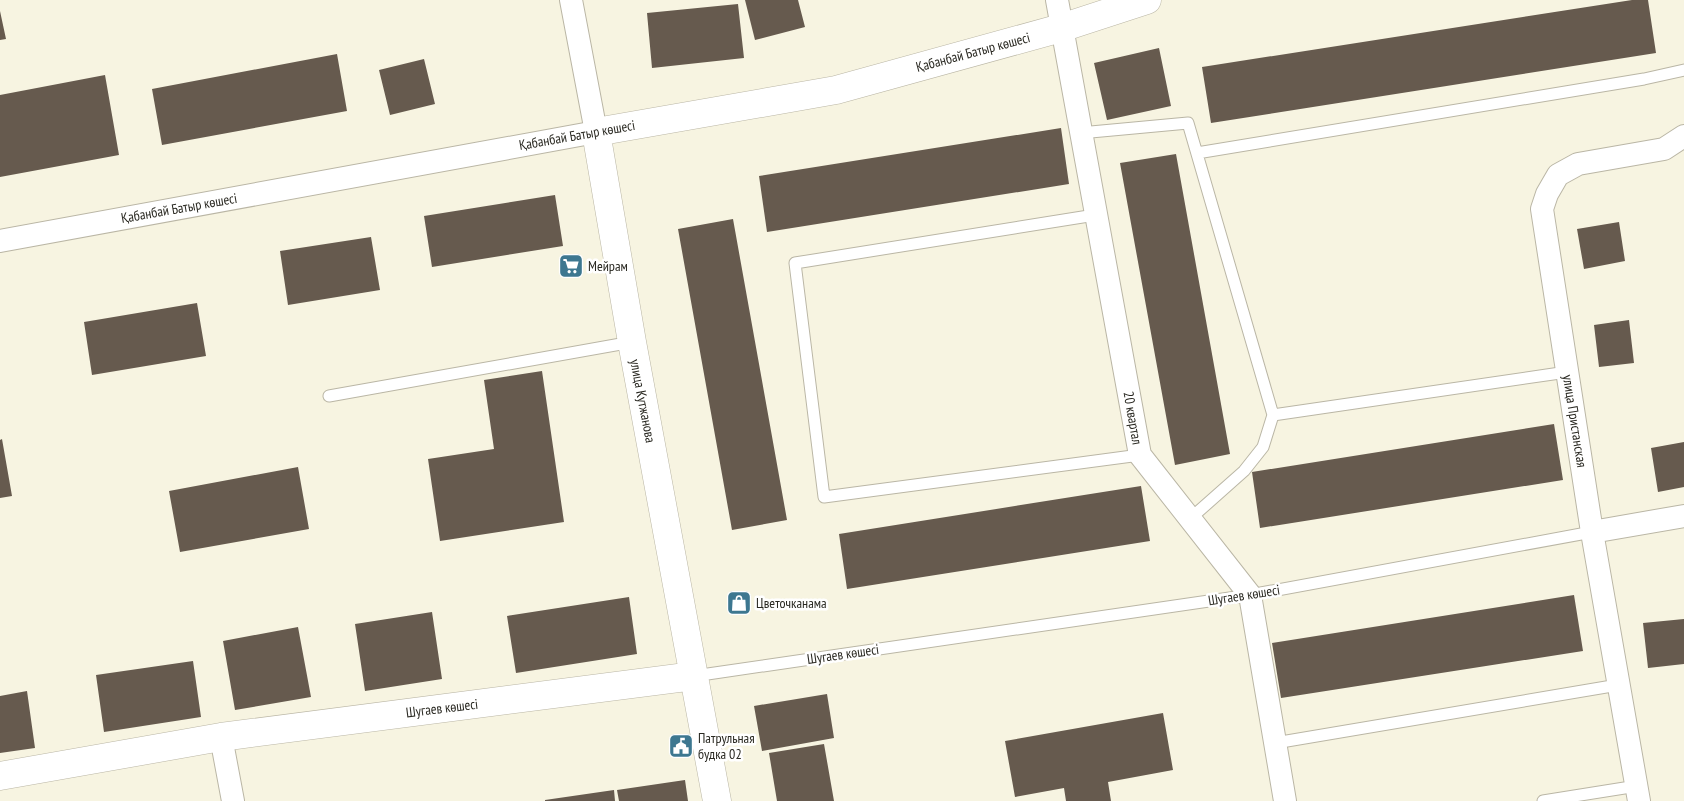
<svg xmlns="http://www.w3.org/2000/svg" width="1684" height="801" font-family="'PT Sans Narrow',sans-serif">
<style>
.building{fill:#665a4e}
.lines{fill:none;stroke-linecap:round;stroke-linejoin:round}
.lane-casing{stroke:#bab6a5;stroke-width:13}
.street-casing{stroke:#bab6a5;stroke-width:24}
.secondary-casing{stroke:#bab6a5;stroke-width:29}
.lane{stroke:#fff;stroke-width:11}
.street{stroke:#fff;stroke-width:22}
.secondary{stroke:#fff;stroke-width:28}
.labels{text-anchor:middle;stroke-width:5;stroke-linejoin:round;paint-order:stroke}
.street-label{font-size:14px;fill:#2a2922;stroke:#fff}
.poi-label{font-size:14px;fill:#2a2922;stroke:#fff;text-anchor:start}
</style>
<rect width="100%" height="100%" fill="#f7f4e1"/>
<path class="building" d="M745,0h53l7,27 -50,13z
M1632,0h16l8,53 -445,70 -9,-56z
M738,4l6,54 -92,10 -5,-55z
M0,11l6,28 -6,1z
M1159,48l12,58 -64,14 -13,-57z
M337,54l10,57 -185,34 -10,-56z
M424,59l11,45 -45,11 -11,-45z
M105,75l14,80 -119,22v-82z
M1061,128l8,56 -302,48 -8,-56z
M1176,154l54,300 -55,11 -55,-302z
M555,195l8,51 -131,21 -8,-51z
M733,219l54,301 -55,10 -54,-301z
M1619,222l6,39 -41,8 -7,-40z
M371,237l9,53 -92,15 -8,-54z
M197,303l9,53 -114,19 -8,-53z
M1629,320l5,43 -35,4 -5,-42z
M542,371l22,151 -124,19 -12,-82 66,-10 -10,-69z
M1554,424l9,56 -303,48 -8,-56z
M2,439l10,57 -12,2v-58z
M1684,442v45l-26,5 -7,-44z
M298,467l11,62 -129,23 -11,-61z
M1141,486l9,55 -303,48 -8,-55z
M1574,595l9,56 -302,47 -9,-55z
M629,597l8,57 -121,19 -9,-57z
M432,612l10,67 -77,12 -10,-67z
M1684,619v45l-36,4 -5,-45z
M298,627l13,70 -76,13 -12,-69z
M193,661l8,56 -97,15 -8,-57z
M27,691l8,57 -35,5v-57z
M827,694l7,44 -72,13 -8,-45z
M1163,713l10,57 -65,12 3,19h-45l-2,-13 -49,9 -10,-56z
M824,744l10,57h-57l-8,-48z
M685,780l3,21h-69l-2,-11z
M614,790l1,11h-70v-1z"/>
<g class="lines">
<defs>
<path id="lane" d="M1080,133l108,-10 85,292 -10,32 -19,24 -53,47
M1197,153l447,-74 40,-9
M1095,215l-300,48 29,234 316,-42
M329,396l303,-54
M1273,415l294,-43
M694,676l556,-81 342,-63
M1275,743l343,-58
M1543,801l94,-15"/>
<path id="street" d="M1057,0l83,455 110,140 35,206
M0,241l596,-109 -25,-132
M1592,532l92,-16
M221,737l12,64
M1639,801l-47,-269 -50,-323 5,-15 11,-19 20,-11 86,-15 20,-13"/>
<path id="secondary" d="M0,776l221,-39 473,-61
M717,801l-85,-459 -36,-210 240,-42 225,-62 86,-28"/>
</defs>
<use href="#lane" class="lane-casing"/>
<use href="#street" class="street-casing"/>
<use href="#secondary" class="secondary-casing"/>
<use href="#lane" class="lane"/>
<use href="#street" class="street"/>
<use href="#secondary" class="secondary"/>
</g>
<defs>
<symbol id="supermarket-square" viewBox="-11 -11 22 22"><rect x="-9" y="-9" width="18" height="18" rx="4" fill="#3d7790" stroke="#fff"/><path d="M-6-5.5h2.5l.6 2H6L4.5 2H-2.5L-4.4-4H-6ZM-1.5 3.2a1.3 1.3 0 1 0 .1 0ZM3 3.2a1.3 1.3 0 1 0 .1 0Z" fill="#fff"/></symbol>
<symbol id="shop-square" viewBox="-11 -11 22 22"><rect x="-9" y="-9" width="18" height="18" rx="4" fill="#3d7790" stroke="#fff"/><path d="M-5-2.5h2.3a2.7 3.5 0 0 1 5.4 0H5L5.5 6h-11ZM-1.5-2.5h3a1.5 2.3 0 0 0-3 0Z" fill="#fff"/></symbol>
<symbol id="civic-square" viewBox="-11 -11 22 22"><rect x="-9" y="-9" width="18" height="18" rx="4" fill="#3d7790" stroke="#fff"/><path d="M-.6-6.5H3V-4.5H.6V-3L4-1V1h2V6H-6V1h2V-1L-.6-3ZM-1.2 2.5V6h2.4V2.5Z" fill="#fff"/></symbol>
</defs>
<g fill-rule="evenodd">
<use href="#supermarket-square" x="557" y="252" width="28" height="28"/>
<use href="#shop-square" x="725" y="589" width="28" height="28"/>
<use href="#civic-square" x="667" y="732" width="28" height="28"/>
</g>
<g class="labels">
<g class="street-label">
<text transform="translate(973 52) rotate(-15)" y="5">Қабанбай Батыр көшесі</text>
<text transform="translate(577 135) rotate(-10)" y="5">Қабанбай Батыр көшесі</text>
<text transform="translate(179 208) rotate(-10)" y="5">Қабанбай Батыр көшесі</text>
<text transform="translate(643 401) rotate(79)" y="5">улица Кутжанова</text>
<text transform="translate(1133 418) rotate(80)" y="5">20 квартал</text>
<text transform="translate(1575 421) rotate(81)" y="5">улица Пристанская</text>
<text transform="translate(1244 595) rotate(-9)" y="5">Шугаев көшесі</text>
<text transform="translate(843 654) rotate(-8)" y="5">Шугаев көшесі</text>
<text transform="translate(442 708) rotate(-7)" y="5">Шугаев көшесі</text>
</g>
<g class="poi-label">
<text x="588" y="271">Мейрам</text>
<text x="756" y="608">Цветочканама</text>
<text x="698" y="743">Патрульная<tspan x="698" dy="16">будка 02</tspan></text>
</g>
</g>
</svg>
